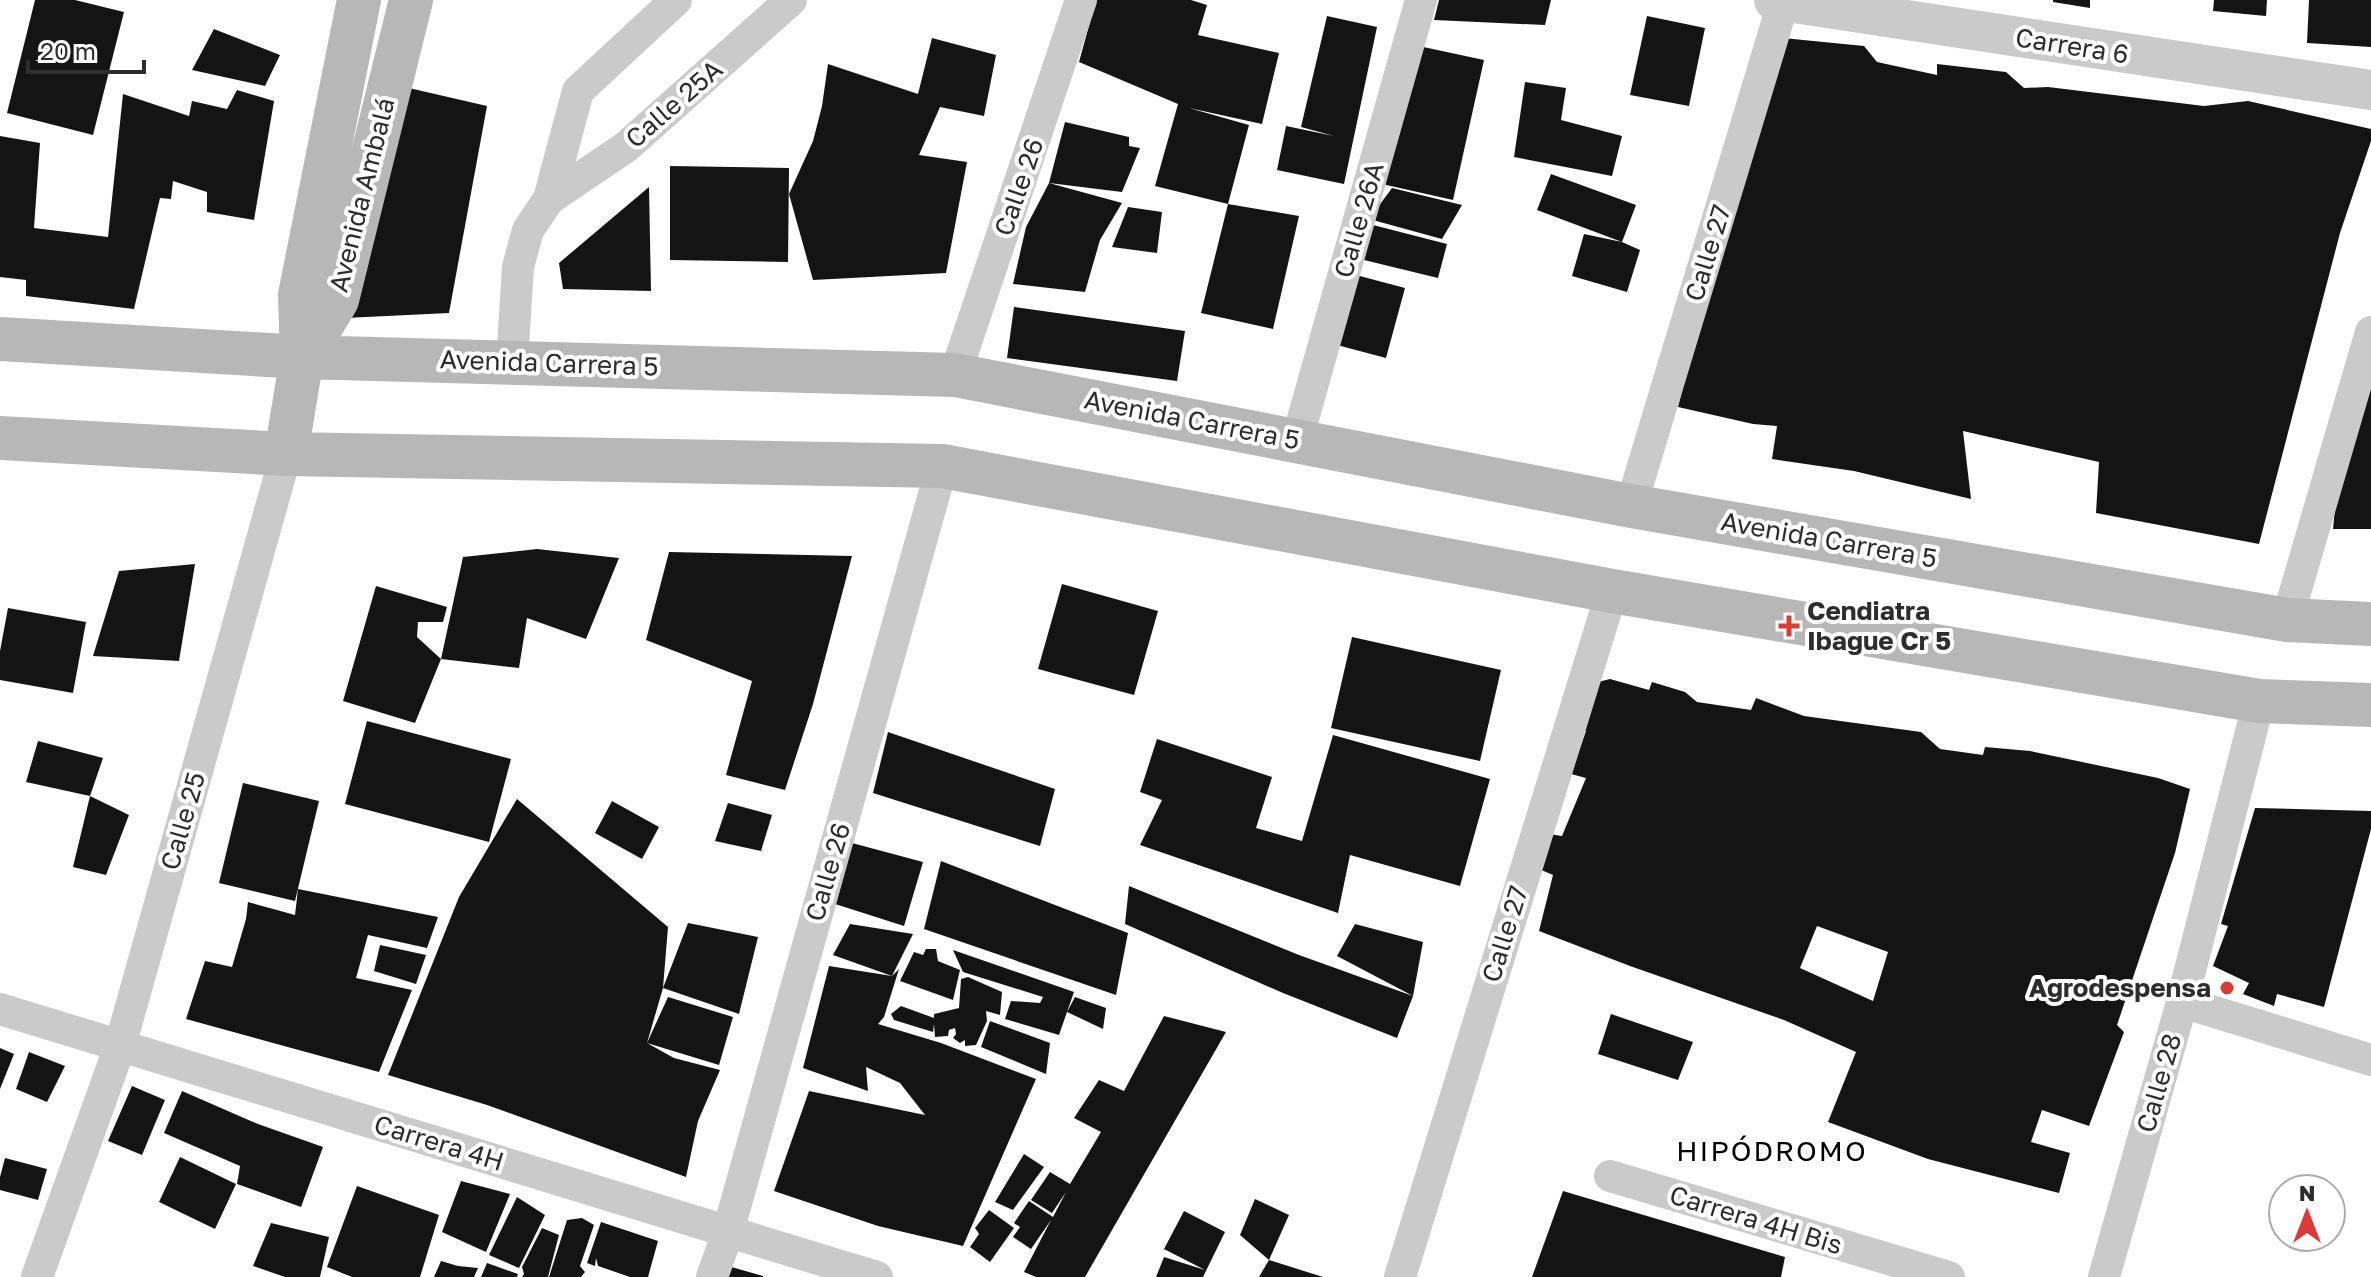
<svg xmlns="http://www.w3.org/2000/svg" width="2371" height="1277" font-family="'Golos Text',sans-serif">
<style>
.building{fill:#141414;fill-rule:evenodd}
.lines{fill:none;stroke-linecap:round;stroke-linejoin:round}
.minor{stroke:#cacaca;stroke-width:32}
.tertiary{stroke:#cacaca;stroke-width:40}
.secondary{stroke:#b7b7b7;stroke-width:44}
.poi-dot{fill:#dc3a37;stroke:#fff;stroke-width:3}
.labels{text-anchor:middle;stroke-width:8;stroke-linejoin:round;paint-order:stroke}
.street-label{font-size:26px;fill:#2d2d2d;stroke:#fff}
.poi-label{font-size:26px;font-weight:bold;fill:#2d2d2d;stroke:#fff;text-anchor:start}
.neighbourhood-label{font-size:28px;letter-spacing:2px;fill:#000;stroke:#fff}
</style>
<rect width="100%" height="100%" fill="#fff"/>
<path class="building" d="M35,0h40l49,12 -31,123 -86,-22z
M1096,0h95l16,5 -9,30 81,18 -17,71 -73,-16 60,17 -21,79 71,12 -26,113 -72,-16 27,-109 -73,-18 23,-82 -99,-42z
M1439,0h112l-6,25 -111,-5z
M2053,0h37v8l-37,-6z
M2214,0h53l-1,16 -53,-5z
M2309,0h62v47l-64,-4z
M1327,16l50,11 -33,157 -67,-14 9,-44 48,10 -33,-9z
M1647,16l58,12 -16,78 -59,-11z
M214,29l66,26 -15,31 -73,-16z
M932,38l64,17 -12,61 -44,-9 -21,48 48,7 -21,111 -133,7 -24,-86 24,-53 9,-35 6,-42 90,30z
M1783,38l81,8 13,16 60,13v-11l69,8 18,16 24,-1 156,19 44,-5 123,28v12l-31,92 -81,311 -163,-31 3,-51 -136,-31 8,68 -117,-28 -82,-12 5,-33 -24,-2 -75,-17 16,-65z
M1414,45l70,15 -31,140 -71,-16z
M1525,82l41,6 -5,32 61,16 -10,40 -98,-19z
M409,88l78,18 -38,207 -104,5z
M237,90l37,11 -20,119 -47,-8v-20l-34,-11 -2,18 -11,-1 -26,111 -108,-13v-16l-26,-3v-141l40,7 -6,85 74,9 15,-143 66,22 3,-15 35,8z
M1065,122l64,15v9l11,2 -18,44 -73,-9z
M670,166l119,2 -1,94 -118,-2z
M1551,174l85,31 -14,37 -85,-32z
M1049,183l73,20 -22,37 -15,52 -72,-8 13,-57z
M649,187l2,104 -88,-2 -4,-26z
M1392,188l70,17 -20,34 -73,-20z
M1128,207l34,5 -5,41 -45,-6z
M1373,225l74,19 -9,34 -74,-18z
M1584,234l38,8 18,8 -13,42 -55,-16z
M1356,275l49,13 -19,70 -49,-13z
M1014,307l171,24 -8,50 -170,-23z
M2371,368v161h-38l7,-74z
M537,549l82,9 -33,81 -59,-21 -8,50 -78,-9 22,-102z
M669,552l183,4 -39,148 -28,86 -59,-15 26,-94 -106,-41z
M195,564l-16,97 -86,-5 26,-85z
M1062,584l96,27 -24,84 -96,-26z
M376,586l71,21 -4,15h-25l-1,15 24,22 -26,64 -72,-22z
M8,608l78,14 -13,71 -73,-13v-29z
M1352,637l149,33 -21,91 -149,-33z
M1610,679l39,11 3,-8 33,10 12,10 54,8 5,-12 48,18 117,16 19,17 43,6 2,-8 45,4 128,27 32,11 -15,64 -58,172 7,7 -35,94 -47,-16 -11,32 39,11 -11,40 -131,-34 -100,-37 28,-70 -72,-32 -154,-54 -91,-35 14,-56 -14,-6 10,-35 13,2 24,-58 -15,-4 15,-43 -7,-1 19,-48zM1817,926l71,26 -15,49 -73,-33z
M367,721l144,38 -22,83 -144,-38z
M888,732l167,57 -15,57 -167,-53z
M1333,735l157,44 -30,107 -110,-31 -12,58 -198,-68 22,-45 -22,-8 17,-53 115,38 -16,51 46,13z
M38,741l65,17 -13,38 -64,-14z
M243,783l76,18 -24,100 -76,-18z
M90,796l39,19 -23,60 -33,-8z
M517,799l151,128 -5,61 -16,55 21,-46 65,20 -14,48 -72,-22 27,15 46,12 -22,51 -12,56 -199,-72 -99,-30 71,-178z
M612,801l47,26 -17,32 -47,-26z
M728,803l44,12 -11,36 -46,-10z
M2255,808l116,3v18l-47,178 -47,-13 -3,12 -31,-12 6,-11 -36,-17 15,-40 -7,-2z
M852,843l71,19 -19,64 -72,-23z
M941,861l187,72 -12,62 -192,-66z
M1129,886l170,69 114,41 -16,42 -114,-45 -158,-69z
M298,889l140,28 -11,31 -59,-13 -12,43 56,12 -33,82 -193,-53 19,-58 27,6 14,-48 2,-17 47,13z
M688,923l70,14 -19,77 -76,-26z
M850,924l63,10 -21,42 7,-7 -15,48 -6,7 63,19 95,36 -73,167 -85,-20 -104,-35 35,-100 116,24 -25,-32 -34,-16 2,24 -65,-23 26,-102 63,10 -59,-21z
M1355,924l68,18 -10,54 -76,-40z
M380,945l46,10 -10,29 -42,-13z
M926,949h10l2,12 22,9 -7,30 -53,-19 14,-29 9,3z
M953,950l121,42 -7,20 8,-15 31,11 -3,21 -36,-17 -8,23 -54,-16 6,-18 29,2 3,-6 -80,-25z
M968,977l34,15 -2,23 -14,-4 1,10 -11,24 -11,1v-6l-5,3 -7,-5 3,-4 -1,-6 -6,2 -1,6 -13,1 -1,-13 -1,8 -39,-12 -3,-6 10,-8 33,12v-4l25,-6 2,-29z
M1611,1014l82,28 -15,38 -80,-26z
M1164,1016l62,16 -141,245h-49l-12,-5 27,-52 -20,29 -18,-12 7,-10 -6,-4 15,-22 24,16 13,-25 -14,21 -21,-13 19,-28 20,12 31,-52 -27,-14 25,-38 25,11z
M990,1021l60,22 -4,31 -65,-27z
M0,1048l14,6 -14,35z
M29,1052l36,14 -18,36 -31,-13z
M132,1086l33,14 -23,55 -34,-14z
M182,1091l76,33 65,23 -22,60 -64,-23 3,-18 -76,-33z
M1024,1154l20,13 -31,43 -18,-8z
M180,1157l56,27 -21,45 -56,-27z
M5,1158l42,11 -9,31 -38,-10v-13z
M461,1181l49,13 -24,58 -44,-20z
M357,1186l82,29 -19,62h-68l-25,-10z
M1563,1191l222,66 -4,20h-249z
M517,1197l28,18 -26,53 -30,-13z
M1255,1199l34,16 -20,45 54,17h-64l10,-17 -29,-25z
M989,1210l25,18 -24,34 -20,-15 9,-13 -4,-6z
M1184,1211l41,21 -22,45h-47l8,-20 41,13 -41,-21z
M582,1218l12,7 -14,41 5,6 -4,5h-32l18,-57z
M601,1222l57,19 -10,36h-18l-32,-11 -2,-8 -1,8 -8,-3z
M271,1223l58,14 -9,40h-35l-32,-11z
M542,1228l17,7 -11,42h-26l2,-3 -2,-7z
M441,1261l17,5 20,2 -4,9h-40z
M487,1263l31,11 -1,3h-36z
M728,1266l35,10v1h-39z"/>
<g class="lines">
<path class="minor" d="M549,199l77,-52 165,-147
M512,361l6,-94 10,-37 21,-31 29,-108 98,-91
M955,375l126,-375
M1297,440l124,-440
M1631,506l153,-506
M2287,620l84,-288
M2182,1002l189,58
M0,1009l877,268
M1610,1176l339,101
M37,1277l83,-231 166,-592
M712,1277l16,-45 214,-766
M1400,1277l212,-686
M2104,1277l78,-275 77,-301"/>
<path class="tertiary" d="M1774,0l597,90"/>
<path class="secondary" d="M0,339l302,18 653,18 676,131 656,114 84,4
M302,357l35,-57 74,-300
M0,438l286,16 656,12 670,125 647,110 112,4
M286,454l16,-97 -2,-62 59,-295"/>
</g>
<g class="poi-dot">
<path d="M1785 614h8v8h8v8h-8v8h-8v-8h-8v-8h8z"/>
<circle cx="2227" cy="988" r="8"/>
</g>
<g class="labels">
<g class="street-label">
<text transform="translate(2072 46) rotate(9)" y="9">Carrera 6</text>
<text transform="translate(674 104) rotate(-41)" y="9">Calle 25A</text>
<text transform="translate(1019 187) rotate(-71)" y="9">Calle 26</text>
<text transform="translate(362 195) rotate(-76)" y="9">Avenida Ambalá</text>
<text transform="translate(1359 220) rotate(-74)" y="9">Calle 26A</text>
<text transform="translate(1708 253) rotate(-73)" y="9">Calle 27</text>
<text transform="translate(549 363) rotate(2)" y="9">Avenida Carrera 5</text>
<text transform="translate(1192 420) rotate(11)" y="9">Avenida Carrera 5</text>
<text transform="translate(1829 540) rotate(10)" y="9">Avenida Carrera 5</text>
<text transform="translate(183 821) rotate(-74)" y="9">Calle 25</text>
<text transform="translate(828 872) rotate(-74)" y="9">Calle 26</text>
<text transform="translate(1505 934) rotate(-73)" y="9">Calle 27</text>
<text transform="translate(2159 1083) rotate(-74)" y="9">Calle 28</text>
<text transform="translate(439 1143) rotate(17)" y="9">Carrera 4H</text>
<text transform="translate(1756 1220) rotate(17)" y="9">Carrera 4H Bis</text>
</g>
<g class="poi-label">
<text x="1807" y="620">Cendiatra<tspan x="1807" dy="30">Ibague Cr 5</tspan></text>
<text x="2211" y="997" text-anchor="end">Agrodespensa</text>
</g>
<g class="neighbourhood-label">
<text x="1772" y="1161">HIPÓDROMO</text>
</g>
</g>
<g transform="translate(2307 1213)"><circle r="38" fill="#ffffff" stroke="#ababab" stroke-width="2"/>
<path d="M0-6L14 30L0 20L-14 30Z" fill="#dc3a37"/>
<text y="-12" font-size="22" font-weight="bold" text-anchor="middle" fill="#2d2d2d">N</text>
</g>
<path d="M28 60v12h116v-12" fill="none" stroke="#2d2d2d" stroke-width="4"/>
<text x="40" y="60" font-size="24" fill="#2d2d2d" stroke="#ffffff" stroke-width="6" paint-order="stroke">20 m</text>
</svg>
